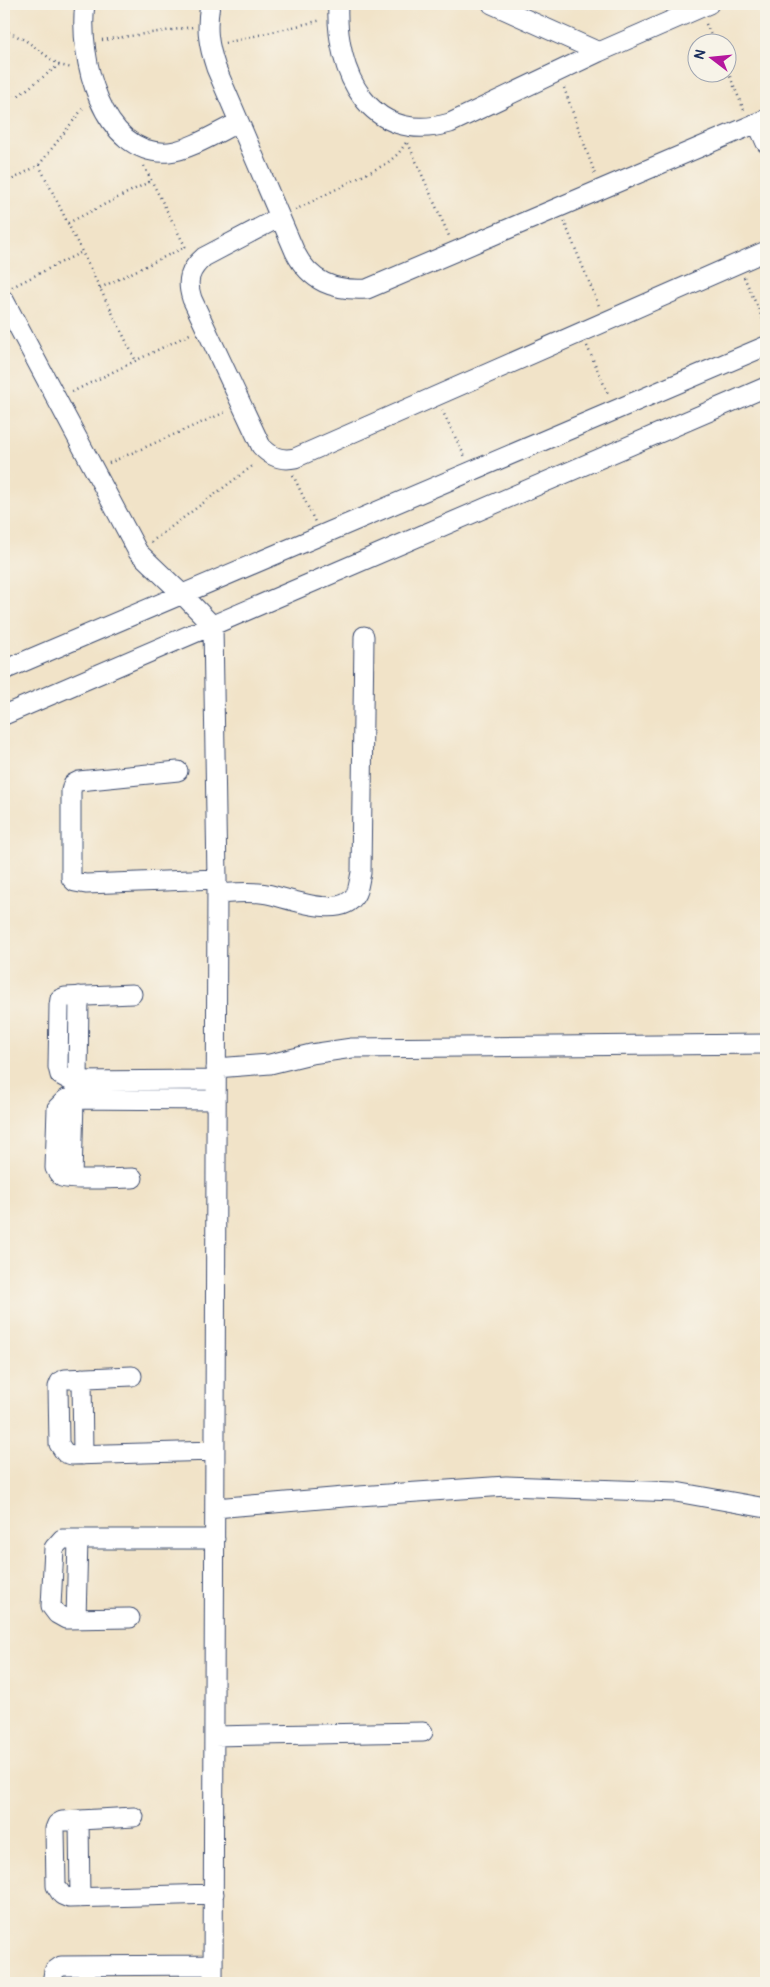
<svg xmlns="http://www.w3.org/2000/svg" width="770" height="1987" font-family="Pangolin,sans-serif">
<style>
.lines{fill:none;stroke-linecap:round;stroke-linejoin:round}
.minor-casing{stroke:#3b4a6e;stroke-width:21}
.path{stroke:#3b4a6e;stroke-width:2.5;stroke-dasharray:1 4;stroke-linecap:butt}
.minor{stroke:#fff;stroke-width:19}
</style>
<rect width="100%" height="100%" fill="#f7f3e8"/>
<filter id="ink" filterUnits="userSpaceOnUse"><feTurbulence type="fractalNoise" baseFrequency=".02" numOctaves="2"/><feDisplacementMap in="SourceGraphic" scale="10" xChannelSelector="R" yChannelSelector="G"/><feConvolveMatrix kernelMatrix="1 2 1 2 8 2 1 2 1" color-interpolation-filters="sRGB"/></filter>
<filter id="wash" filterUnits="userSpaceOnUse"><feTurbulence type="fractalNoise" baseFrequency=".0096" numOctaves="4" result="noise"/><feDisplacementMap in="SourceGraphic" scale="20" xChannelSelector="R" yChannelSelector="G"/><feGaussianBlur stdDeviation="1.12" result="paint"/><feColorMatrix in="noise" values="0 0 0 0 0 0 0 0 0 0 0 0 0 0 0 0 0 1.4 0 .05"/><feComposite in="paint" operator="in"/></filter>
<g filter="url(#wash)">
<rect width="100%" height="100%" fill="#f1e3c8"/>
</g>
<g filter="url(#ink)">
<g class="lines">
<defs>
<path id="minor" d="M85,4c-7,51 16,153 84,148 21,-2 51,-21 70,-30
M210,4c-4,25 -2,40 6,64l79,184c15,30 39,39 72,37l399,-170
M338,4c-3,68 31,142 112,119l149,-71 110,-48
M492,4l107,48
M757,123l9,20
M280,217l-76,40c-15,13 -18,24 -12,42l69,147c10,11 20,15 34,12l471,-207
M4,300l134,252 44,42 31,32 4,253 -4,1104
M4,670l762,-324
M4,715l762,-328
M178,771l-99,10 -6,3 -2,7v87l4,4 11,2 131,-5
M217,894c16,-1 34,-3 50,0 21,4 74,26 88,1 4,-6 4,-15 6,-22l3,-237
M132,994l-67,3 -5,2 -1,6 -1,62 2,8 11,6 145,-1
M216,1068l54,-4 41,-10 41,-6 414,-4
M78,1081l1,-85
M72,1178l2,-79
M133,1178c-13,0 -62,3 -71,-1 -3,-2 -5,-6 -7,-9l2,-60 9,-9 150,1
M132,1376l-67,3 -5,3 -2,5 1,57 6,9 7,2 143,-4
M82,1378l1,77
M215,1508l129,-11 162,-11 170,6 90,16
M130,1618l-64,1 -9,-5 -6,-8 3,-58 8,-9h153
M76,1619l2,-80
M214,1736l209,-4
M134,1817l-72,4 -5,3 -2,5 1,57 6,9 7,3 145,-4
M79,1820l1,78
M52,1983l2,-12 7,-5 152,-1"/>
</defs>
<use href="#minor" class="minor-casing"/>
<path class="path" d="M706,24l8,18
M4,30l21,10 34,25
M102,40l91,-13
M225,43l97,-23
M728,72l16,38
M564,88l31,86
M4,97l14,-1 41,-31 13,3
M408,143l41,93
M39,165l97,196
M144,166l43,84
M4,184l35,-19 45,-58
M295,210l91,-46 12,-10 10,-14
M564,221l35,85
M68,223l83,-42
M744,277l22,49
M12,287l70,-35
M100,288l85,-41
M587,346l22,50
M72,392l118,-58
M442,410l23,47
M109,463l119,-52
M293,475l22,47
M151,542l104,-78"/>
<use href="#minor" class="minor"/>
</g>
</g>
<rect width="770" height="1987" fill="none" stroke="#f7f3e8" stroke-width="20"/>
<g transform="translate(712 58) rotate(286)"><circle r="24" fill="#f7f3e8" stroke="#9fa5b1"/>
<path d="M0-4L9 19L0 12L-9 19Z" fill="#b5179e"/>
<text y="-8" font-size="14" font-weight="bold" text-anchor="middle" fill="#1b2f5e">N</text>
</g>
</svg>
